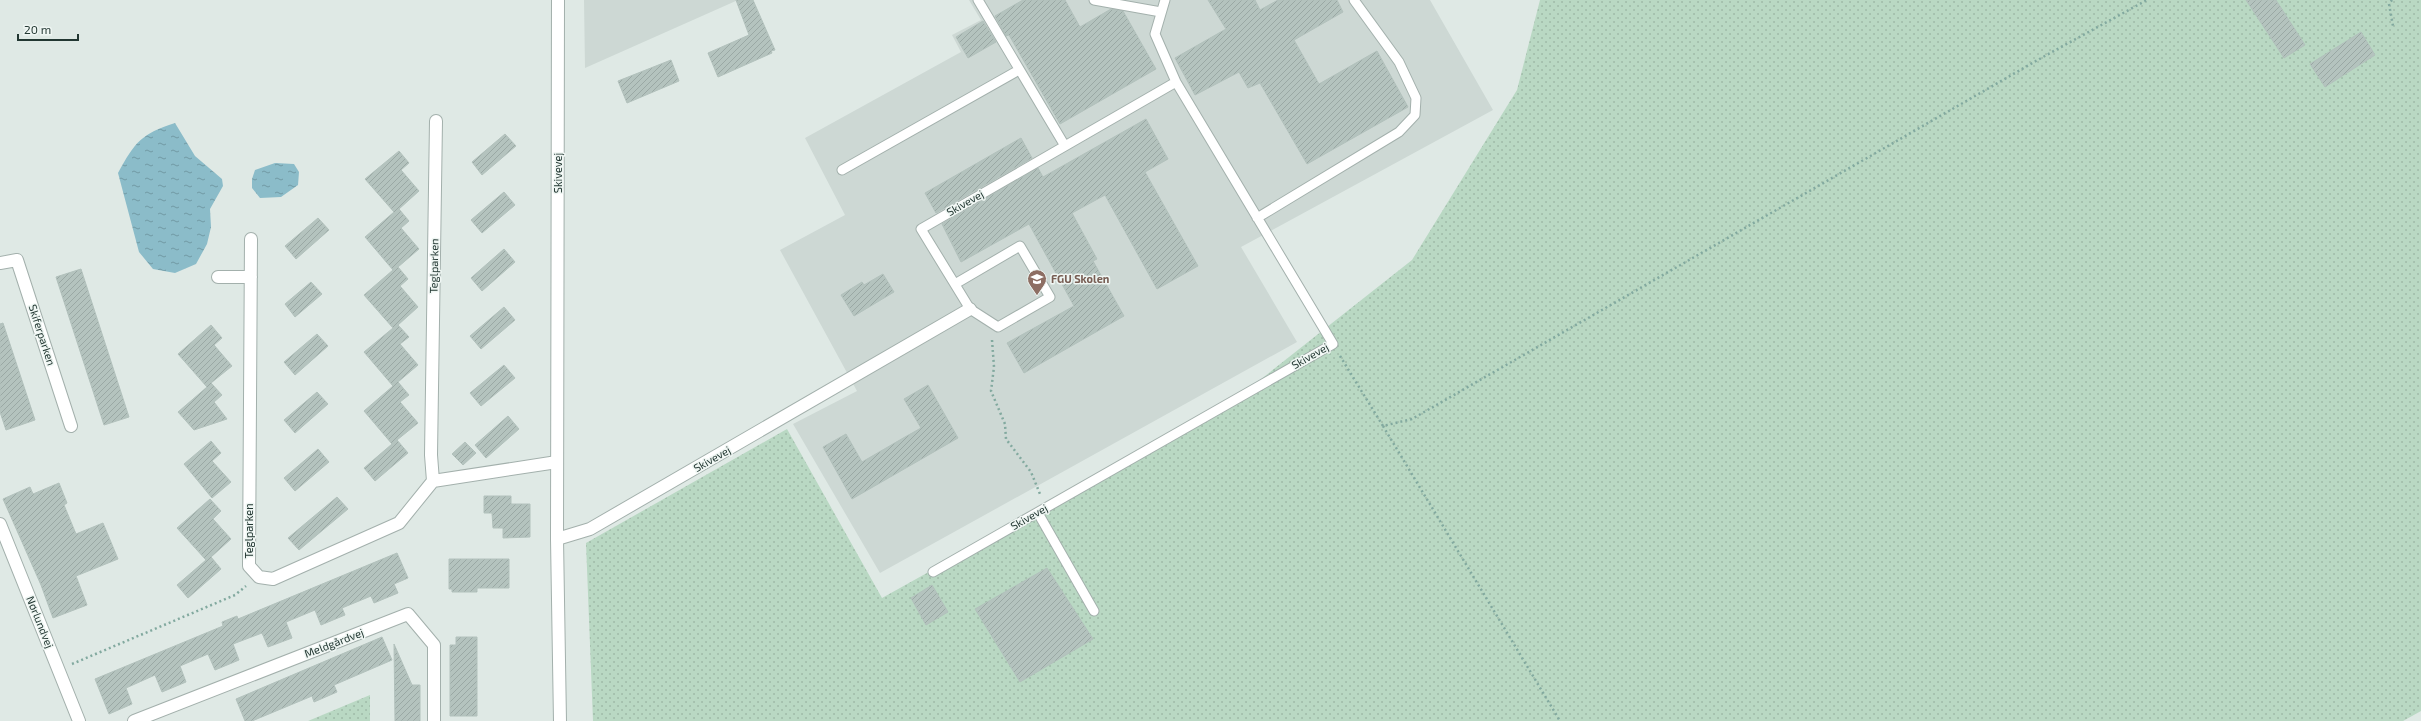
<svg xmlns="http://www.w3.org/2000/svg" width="2421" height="721" font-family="'Exo 2',sans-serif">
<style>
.built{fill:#cdd8d4}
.grass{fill:url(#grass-dots)}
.water{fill:url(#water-ripples)}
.building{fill:url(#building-hatch);stroke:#b2c1bc}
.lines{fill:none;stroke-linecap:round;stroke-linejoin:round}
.service-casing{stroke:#a3b0ac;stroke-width:11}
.minor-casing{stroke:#a3b0ac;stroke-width:14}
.tertiary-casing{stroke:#a3b0ac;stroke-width:14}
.path{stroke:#82a99f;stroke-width:2.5;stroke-dasharray:2 3;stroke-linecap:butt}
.service{stroke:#fff;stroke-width:9}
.minor{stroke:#fff;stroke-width:12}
.tertiary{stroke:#fff;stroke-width:12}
.labels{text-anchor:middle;stroke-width:3;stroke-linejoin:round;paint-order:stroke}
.street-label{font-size:11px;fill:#223732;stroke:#eff6f3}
.education-label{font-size:11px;font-weight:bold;fill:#785e54;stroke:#eff6f3;text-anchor:start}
</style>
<defs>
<pattern id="grass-dots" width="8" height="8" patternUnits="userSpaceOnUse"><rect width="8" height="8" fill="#b9d8c3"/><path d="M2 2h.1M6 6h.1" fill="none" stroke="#9fbaa8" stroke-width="1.8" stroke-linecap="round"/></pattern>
<pattern id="water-ripples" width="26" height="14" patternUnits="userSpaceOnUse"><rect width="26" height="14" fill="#8bbcc9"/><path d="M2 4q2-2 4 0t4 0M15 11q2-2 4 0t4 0" fill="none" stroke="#719aa4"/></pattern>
<pattern id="building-hatch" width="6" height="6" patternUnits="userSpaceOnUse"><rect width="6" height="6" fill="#b4c3be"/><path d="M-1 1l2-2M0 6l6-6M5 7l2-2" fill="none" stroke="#9aa8a4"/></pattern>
</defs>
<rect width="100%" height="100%" fill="#dfe9e5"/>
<path class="built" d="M584,0h154l-153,68z
M969,0h461l63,110 -252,137 56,95 -417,231 -87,-149 64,-33 -77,-141 65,-35 -40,-77 156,-86 -9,-17 29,-15z"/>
<path class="grass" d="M1540,0h881v711l-18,10h-1810l-7,-178 201,-114 95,169 345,-192 185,-146 105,-170z
M370,695v26h-62z"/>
<path class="water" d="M175,123l20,33 27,23 1,7 -13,23 1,18 -4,17 -11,20 -21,9 -22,-4 -14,-17 -21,-79c17,-31 23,-39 57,-50z
M275,163l19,1 5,8 -1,13 -17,12 -21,1 -8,-10v-9l3,-9z"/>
<path class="building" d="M736,0h17l22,50 -4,1 1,2 -54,24 -10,-24 41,-18z
M1023,0h42l15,27 31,-18 12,2 33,58 -96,55 -51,-89 -3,1 -11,-20z
M1208,0h47l5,10 18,-10h59l6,12 -49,28 25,44 58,-33 31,56 -101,57 -47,-81 -12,5 -9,-16 -44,23 -20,-37 51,-29z
M2246,0h30l29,45 -21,13z
M983,21l13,21 -28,16 -12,-21z
M2361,32l14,23 -50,32 -15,-23z
M671,60l8,21 -52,22 -9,-22z
M1146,119l22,40 -23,13 53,94 -41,23 -52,-94 -33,18 25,46 -4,2 31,55 -100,57 -17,-30 67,-37 -45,-82 -68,38 -19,-38 96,-56 5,9z
M505,134l11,12 -34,29 -10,-13z
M1021,138l11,20 -96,55 -11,-20z
M399,151l10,12 -8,7 18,21 -20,18 10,12 -8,7 18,21 -21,18 10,12 -8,7 18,21 -20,18 11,12 -9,7 18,21 -20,17 11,13 -9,7 18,21 -21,17 11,13 -33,28 -11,-13 28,-24 -28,-33 29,-25 -29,-34 29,-24 -29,-33 29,-25 -28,-33 29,-25 -29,-33z
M504,192l11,13 -33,28 -11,-13z
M318,218l11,12 -33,29 -11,-13z
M504,249l11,13 -33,29 -11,-13z
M81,269l48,148 -25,8 -48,-148z
M883,274l11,18 -40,24 -13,-21 21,-13 2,3z
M311,282l11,12 -27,23 -10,-13z
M504,307l11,13 -34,29 -11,-13z
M3,323l32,97 -29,10 -6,-18v-88z
M211,325l11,13 -8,7 18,21 -21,17 11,12 -8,7 13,17 -33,11 -16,-18 29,-25 -29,-33z
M317,334l11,12 -33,29 -11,-13z
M504,365l11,13 -34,28 -11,-13z
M928,385l30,53 -106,61 -29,-52 23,-13 16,28 43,-25 16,-9 -17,-29z
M317,392l11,12 -33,29 -11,-13z
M508,416l11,13 -33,29 -11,-13z
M211,441l10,12 -9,8 19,21 -19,16 -28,-34z
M465,442l11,11 -13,12 -11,-11z
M318,449l11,13 -34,29 -11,-13z
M59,483l8,20 -3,2 12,29 27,-11 15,36 -42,17 11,29 -34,13 -12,-33 -38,-86 27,-12 3,7z
M484,496h27v8h19v33l-27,1v-10h-10l-1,-15h-8z
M337,497l11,12 -49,41 -11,-12z
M210,499l11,12 -8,8 18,20 -20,18 10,12 -33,29 -11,-13 29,-25 -29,-32z
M397,553l11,25 -14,6 4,9 -24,10 -3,-7 -29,12 3,7 -24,10 -6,-15 -29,12 6,16 -24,9 -6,-14 -29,11 6,16 -24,10 -7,-16 -28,12 6,16 -24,10 -7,-17 -29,13 6,16 -23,10 -14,-35 128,-53 -1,-4 15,-6 1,3z
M449,559h60v29h-32v4h-25v-3h-3z
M1047,568l46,71 -73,43 -45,-73z
M932,585l16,27 -22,13 -15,-27z
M382,637l10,23 -58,25 3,7 -23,10 -2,-6 -60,25h-7l-9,-22z
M456,637h21v79h-27v-71h6z
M394,644l18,41h8v36h-25z"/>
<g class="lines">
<defs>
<path id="service" d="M978,0l87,146 111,-64
M1094,0l67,12
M842,170l177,-100
M1257,218l142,-86 16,-17 1,-17 -17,-36 -45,-62
M955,284l65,-38 30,51 -52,30 -28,-18 -49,-80 144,-83
M1038,513l56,98
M933,572l400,-228 -157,-262 -21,-48 10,-34"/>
<path id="minor" d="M251,239l-2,327 10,11 14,2 126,-56 34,-42 -2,-26 5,-334
M0,263l17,-3 54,166
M218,277h33
M433,481l124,-19
M0,524l79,197
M557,539l33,-10 380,-220
M134,721l274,-107 26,31v76"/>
<path id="tertiary" d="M558,0l-1,539 3,182"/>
</defs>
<use href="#service" class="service-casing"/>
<use href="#minor" class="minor-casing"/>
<use href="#tertiary" class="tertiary-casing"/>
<path class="path" d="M2392,0l-3,4 4,22
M992,340l2,27 -3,24 14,33 1,15 25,33 9,22
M1340,356l43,70 29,-7 631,-362 104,-57
M1383,426l177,295
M72,664l163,-69 11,-9"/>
<use href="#service" class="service"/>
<use href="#minor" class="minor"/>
<use href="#tertiary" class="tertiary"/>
</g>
<defs>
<symbol id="school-pin" viewBox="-11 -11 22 30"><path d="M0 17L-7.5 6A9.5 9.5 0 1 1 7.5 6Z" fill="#8d6e63" stroke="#eff6f3"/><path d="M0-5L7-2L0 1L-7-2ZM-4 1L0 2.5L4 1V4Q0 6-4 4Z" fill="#fff"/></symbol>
</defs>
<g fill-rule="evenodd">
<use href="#school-pin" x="1026" y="268" width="22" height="30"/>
</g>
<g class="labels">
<g class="street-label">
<text transform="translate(558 173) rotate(-90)" y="4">Skivevej</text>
<text transform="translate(965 203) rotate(-30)" y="4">Skivevej</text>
<text transform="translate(434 266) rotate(-89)" y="4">Teglparken</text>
<text transform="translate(42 335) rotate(72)" y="4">Skiferparken</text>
<text transform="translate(1310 356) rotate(-30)" y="4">Skivevej</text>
<text transform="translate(712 459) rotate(-30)" y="4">Skivevej</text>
<text transform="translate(1029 517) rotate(-30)" y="4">Skivevej</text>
<text transform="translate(249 531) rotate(-90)" y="4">Teglparken</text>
<text transform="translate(40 622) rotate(68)" y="4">Nørlundvej</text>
<text transform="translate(334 643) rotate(-21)" y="4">Meldgårdvej</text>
</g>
<g class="education-label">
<text x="1051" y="283">FGU Skolen</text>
</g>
</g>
<path d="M18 34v6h60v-6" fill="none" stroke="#223732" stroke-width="2"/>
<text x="24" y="34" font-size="12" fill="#223732" stroke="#eff6f3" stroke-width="3" paint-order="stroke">20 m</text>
</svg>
